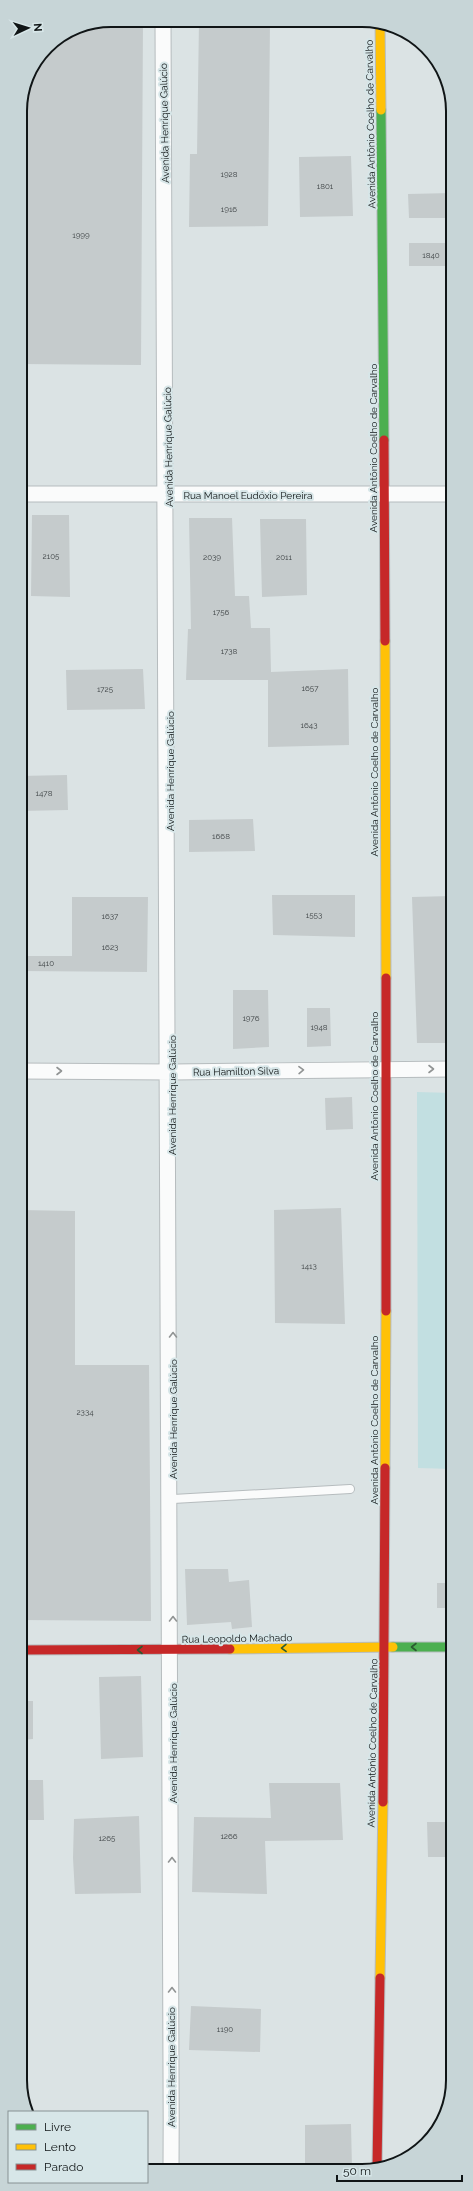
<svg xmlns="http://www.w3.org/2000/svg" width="473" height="2191" font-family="Raleway,sans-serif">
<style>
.green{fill:#c2dfe1}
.water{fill:#98bfc3}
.building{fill:#c5cbcc}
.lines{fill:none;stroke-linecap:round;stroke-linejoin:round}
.lane-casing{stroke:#b6bcbe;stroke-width:10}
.street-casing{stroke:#b6bcbe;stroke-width:17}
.fast-casing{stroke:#b6bcbe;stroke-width:11}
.slow-casing{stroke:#b6bcbe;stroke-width:11}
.jam-casing{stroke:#b6bcbe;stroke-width:11}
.lane{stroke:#fafbfb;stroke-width:8}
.street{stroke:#fafbfb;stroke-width:15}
.fast{stroke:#4caf50;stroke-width:9}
.slow{stroke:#ffc107;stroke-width:9}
.jam{stroke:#c62828;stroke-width:9}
.oneway{stroke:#919494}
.oneway2{stroke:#2b5a30}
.labels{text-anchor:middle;stroke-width:4;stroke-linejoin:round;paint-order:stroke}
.number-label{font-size:8px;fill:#3f4446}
.street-label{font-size:10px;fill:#101516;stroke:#d7e6e8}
.rim{fill:none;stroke:#101516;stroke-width:2}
</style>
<rect width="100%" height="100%" fill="#dbe3e4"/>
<path class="green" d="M417,1092l36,1v376l-35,-1z"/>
<path class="water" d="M446,1527h7v31h-7z"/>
<path class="building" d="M111,20h32l-2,345 -121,-1v-259l7,-29 20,-30 29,-19z
M199,21h71l-2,205 -79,1 1,-73h7z
M351,156l2,60 -53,1 -1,-60z
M452,193v25h-43l-1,-24z
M409,243h43v23h-43z
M32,515h37l1,82 -39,-1z
M189,518h43l3,78h14l2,32h19l1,44 77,-3 1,76 -81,2v-67h-82l2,-51h3z
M260,519h46l1,76 -45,2z
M143,669l2,40 -78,1 -1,-40z
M67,775l1,35 -48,1v-35z
M253,819l2,32 -66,1v-32z
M272,895h83v42l-82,-2z
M452,896l1,147h-36l-5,-146z
M72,897h76l-1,75 -127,-1v-15h52z
M233,990h35l1,57 -36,2z
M307,1008h23l1,38 -24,1z
M352,1097l1,32 -27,1 -1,-32z
M341,1208l4,116 -70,-1 -1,-113z
M20,1210l55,1v154h74l2,256 -130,-1z
M185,1569h43l1,13 20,-2 3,47 -20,2 -1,-7 -44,3z
M437,1583h16v25h-16z
M141,1676l2,81 -42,2 -2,-82z
M21,1701h12v38l-12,1z
M21,1780h22l1,40h-23z
M269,1783h71l3,57 -78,1 2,53 -75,-2 2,-75 77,1z
M139,1816l2,77 -66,1 -2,-36 1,-39z
M427,1822h26v35h-25z
M191,2006l70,3 -1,43 -71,-2z
M351,2124l1,45h-47v-44z"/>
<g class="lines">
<defs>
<path id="lane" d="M173,1499l177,-10"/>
<path id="street" d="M163,20c8,717 11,1433 8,2149
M20,494h432
M20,1071l152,1 281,-3"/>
<path id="fast" d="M381,110l3,330
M393,1647h60"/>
<path id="slow" d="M380,22l1,88
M385,641l1,337
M385,1468l1,-157
M230,1649l163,-2
M380,1978l3,-176"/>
<path id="jam" d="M384,440l1,201
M386,1311v-333
M21,1650l209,-1
M383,1802l2,-334
M377,2169l3,-191"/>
</defs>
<use href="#lane" class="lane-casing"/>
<use href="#street" class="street-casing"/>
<use href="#fast" class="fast-casing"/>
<use href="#slow" class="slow-casing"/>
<use href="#jam" class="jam-casing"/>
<use href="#lane" class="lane"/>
<use href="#street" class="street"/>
<use href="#fast" class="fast"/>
<use href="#slow" class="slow"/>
<use href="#jam" class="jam"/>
</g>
<defs><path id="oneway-chevron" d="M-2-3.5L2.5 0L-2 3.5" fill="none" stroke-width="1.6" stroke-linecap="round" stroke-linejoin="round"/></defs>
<g class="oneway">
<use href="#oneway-chevron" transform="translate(431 1069)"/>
<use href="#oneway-chevron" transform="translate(301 1070) rotate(-1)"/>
<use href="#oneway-chevron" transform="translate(59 1071)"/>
<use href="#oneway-chevron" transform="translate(173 1335) rotate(-90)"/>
<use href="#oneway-chevron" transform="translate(173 1619) rotate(-90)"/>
<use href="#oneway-chevron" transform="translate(172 1860) rotate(-90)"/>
<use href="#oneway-chevron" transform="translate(172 1990) rotate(-90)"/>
</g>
<g class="oneway2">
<use href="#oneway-chevron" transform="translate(414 1647) rotate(180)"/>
<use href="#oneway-chevron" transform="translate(284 1648) rotate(179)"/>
<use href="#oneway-chevron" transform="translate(140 1650) rotate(180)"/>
</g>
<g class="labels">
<g class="number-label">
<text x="229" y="177">1928</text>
<text x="325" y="189">1801</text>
<text x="229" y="212">1916</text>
<text x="81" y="238">1999</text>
<text x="431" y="258">1840</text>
<text x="51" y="559">2105</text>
<text x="212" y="560">2039</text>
<text x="284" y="560">2011</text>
<text x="221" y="615">1756</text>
<text x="229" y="654">1738</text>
<text x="310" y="691">1657</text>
<text x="105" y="692">1725</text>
<text x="309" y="728">1643</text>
<text x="44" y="796">1478</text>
<text x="221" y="839">1668</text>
<text x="314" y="918">1553</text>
<text x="110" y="919">1637</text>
<text x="110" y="950">1623</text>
<text x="46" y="966">1410</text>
<text x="251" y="1021">1976</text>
<text x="319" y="1030">1948</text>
<text x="309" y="1269">1413</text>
<text x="85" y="1415">2334</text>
<text x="229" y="1839">1266</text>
<text x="107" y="1841">1265</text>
<text x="225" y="2032">1190</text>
</g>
<g class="street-label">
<text transform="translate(164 123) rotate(-91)" y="4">Avenida Henrique Galúcio</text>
<text transform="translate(370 124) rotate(-91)" y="4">Avenida Antônio Coelho de Carvalho</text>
<text transform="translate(168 447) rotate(-91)" y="4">Avenida Henrique Galúcio</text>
<text transform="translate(373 448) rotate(-90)" y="4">Avenida Antônio Coelho de Carvalho</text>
<text x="248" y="499">Rua Manoel Eudóxio Pereira</text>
<text transform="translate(170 771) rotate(-90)" y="4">Avenida Henrique Galúcio</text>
<text transform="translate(374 772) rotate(-90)" y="4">Avenida Antônio Coelho de Carvalho</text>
<text transform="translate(236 1071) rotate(-1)" y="4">Rua Hamilton Silva</text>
<text transform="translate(172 1095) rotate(-90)" y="4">Avenida Henrique Galúcio</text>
<text transform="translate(374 1096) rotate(-90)" y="4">Avenida Antônio Coelho de Carvalho</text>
<text transform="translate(173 1419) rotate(-90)" y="4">Avenida Henrique Galúcio</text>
<text transform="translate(374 1420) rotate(-90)" y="4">Avenida Antônio Coelho de Carvalho</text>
<text transform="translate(237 1638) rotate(-1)" y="4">Rua Leopoldo Machado</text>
<text transform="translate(173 1743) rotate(-90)" y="4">Avenida Henrique Galúcio</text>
<text transform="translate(372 1743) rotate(-89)" y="4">Avenida Antônio Coelho de Carvalho</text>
<text transform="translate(171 2067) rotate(-90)" y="4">Avenida Henrique Galúcio</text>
</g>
</g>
<path d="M0 0H473V2191H0ZM111 27H362A84 84 0 0 1 446 111V2080A84 84 0 0 1 362 2164H111A84 84 0 0 1 27 2080V111A84 84 0 0 1 111 27Z" fill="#c7d5d7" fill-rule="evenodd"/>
<path class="rim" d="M111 27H362A84 84 0 0 1 446 111V2080A84 84 0 0 1 362 2164H111A84 84 0 0 1 27 2080V111A84 84 0 0 1 111 27Z"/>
<rect x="8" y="2111" width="140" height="72" fill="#d7e6e8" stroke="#879294"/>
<rect x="16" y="2124" width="20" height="6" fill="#4caf50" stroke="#879294"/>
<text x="44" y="2131" font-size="12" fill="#101516">Livre</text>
<rect x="16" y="2144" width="20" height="6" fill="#ffc107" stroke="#879294"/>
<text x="44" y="2151" font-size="12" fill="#101516">Lento</text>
<rect x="16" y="2164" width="20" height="6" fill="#c62828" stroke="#879294"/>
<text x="44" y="2171" font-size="12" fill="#101516">Parado</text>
<g transform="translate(28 28) rotate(86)" stroke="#d7e6e8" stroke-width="3" paint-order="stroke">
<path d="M0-3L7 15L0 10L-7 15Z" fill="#101516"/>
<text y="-6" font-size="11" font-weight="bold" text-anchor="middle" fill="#101516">N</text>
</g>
<path d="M337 2175v6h125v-6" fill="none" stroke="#101516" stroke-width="2"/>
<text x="343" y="2175" font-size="12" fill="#101516" stroke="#d7e6e8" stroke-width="3" paint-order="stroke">50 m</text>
</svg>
